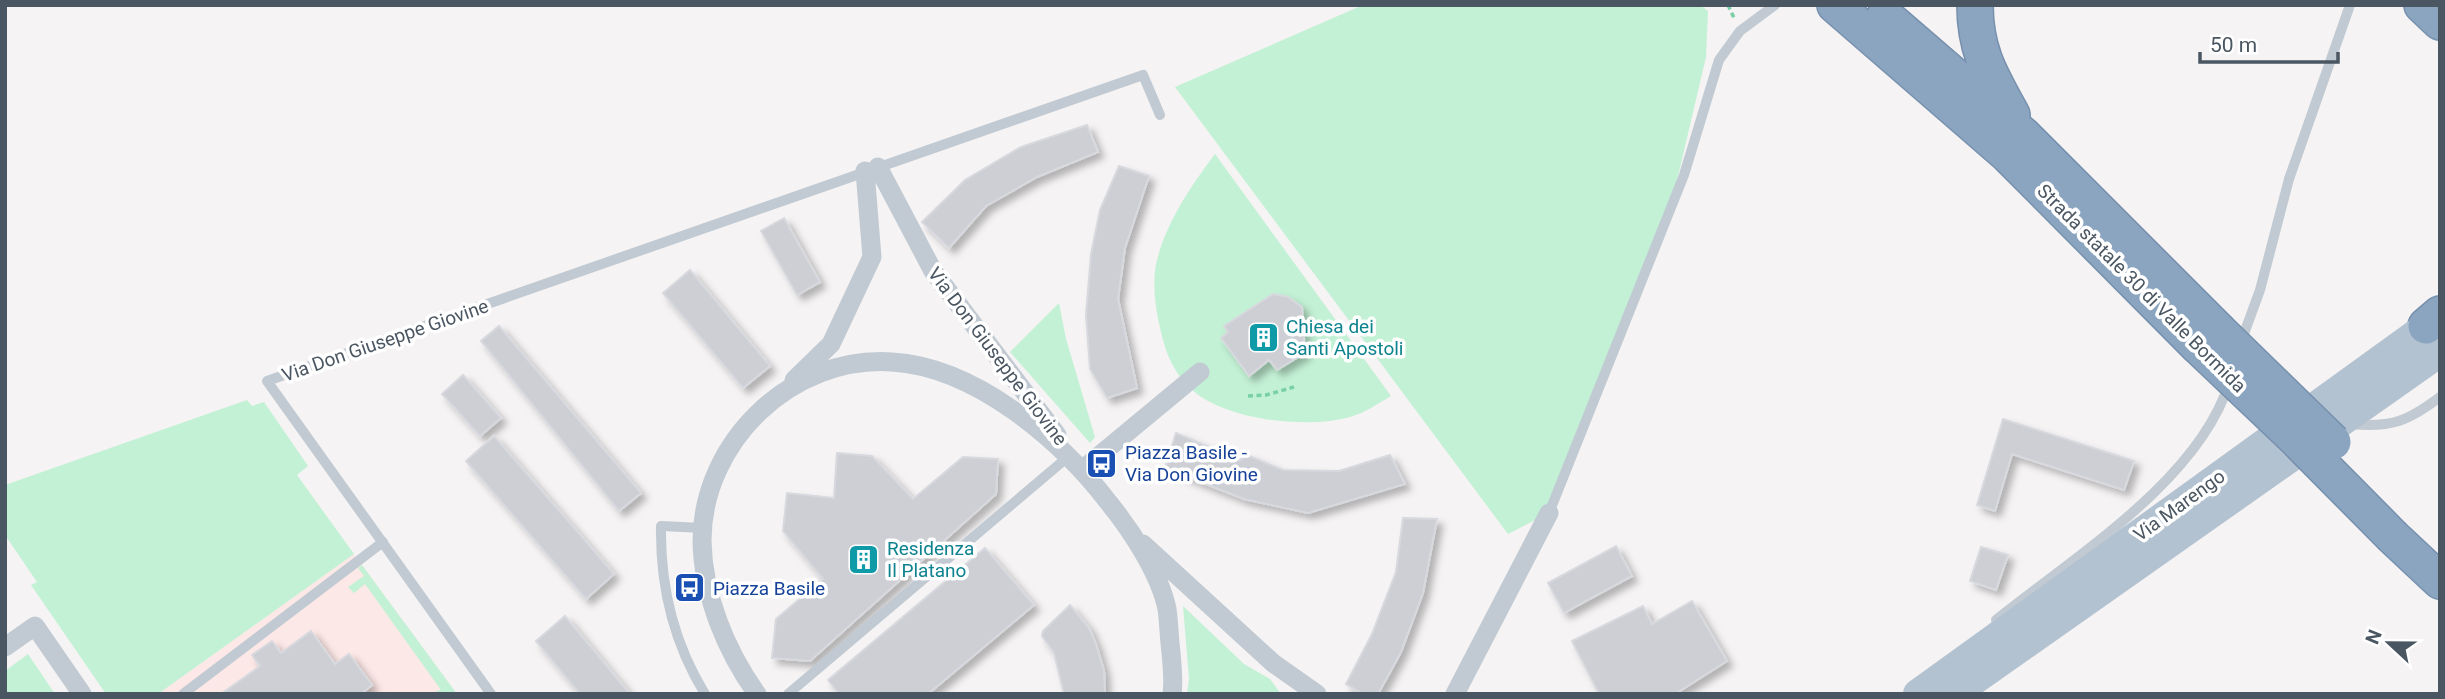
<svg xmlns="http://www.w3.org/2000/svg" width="2445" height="699" font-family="Roboto,sans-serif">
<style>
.medical{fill:#fce8e6}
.green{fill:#c3f1d5}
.building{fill:#cdcfd5;stroke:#d7d9de;stroke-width:2;filter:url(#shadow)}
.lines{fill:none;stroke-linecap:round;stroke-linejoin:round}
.highway-casing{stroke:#7690ad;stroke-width:38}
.path{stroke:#7ad0a6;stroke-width:3.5;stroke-dasharray:5 3.5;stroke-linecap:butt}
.lane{stroke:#c1cad2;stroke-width:10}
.street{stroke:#c1cad2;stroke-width:19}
.primary{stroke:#b3c2d1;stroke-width:30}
.highway{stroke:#8ba5c1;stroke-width:35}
.highway-bridge-casing{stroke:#7690ad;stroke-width:38;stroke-linecap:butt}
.highway-bridge{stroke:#8ba5c1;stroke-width:35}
.labels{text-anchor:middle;stroke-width:7;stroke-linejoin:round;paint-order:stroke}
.street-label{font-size:19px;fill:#4a5661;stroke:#fff}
.culture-label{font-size:19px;fill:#0d838f;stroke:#fff;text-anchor:start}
.transit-label{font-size:19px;fill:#164399;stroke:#fff;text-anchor:start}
</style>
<defs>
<filter id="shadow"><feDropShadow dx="5.5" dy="5.5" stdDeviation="3.5" flood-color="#0004"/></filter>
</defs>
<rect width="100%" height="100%" fill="#f5f3f3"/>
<path class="medical" d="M354,554l103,140h-299z"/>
<path class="green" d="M1363,5h337l8,6 -2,46 -35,149 -122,307 -41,21 -333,-447z
M1215,154l176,242c-12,7 -25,16 -38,20 -43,14 -133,5 -166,-31 -17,-18 -23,-38 -28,-62 -4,-18 -7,-44 -2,-63 10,-39 34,-74 58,-106z
M1059,303l7,36 29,98 -5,6 -80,-91z
M247,400l5,6 12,-4 44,64 -11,9 57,79 -196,140h-52l-75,-109 6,-3 -32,-47v-50z
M362,565l95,129h-19l-2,-3 5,-1 -76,-106 -11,9 -6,-6 16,-11 -6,-8z
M1183,606l61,58 26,15 11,15h-94l2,-15z
M28,654l27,40h-50v-23z"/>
<path class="building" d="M1087,125l11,27 -61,25 -51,29 -37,42 -27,-26 43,-42 56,-33z
M1119,166l30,10 -24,72 -7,51 19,89 -30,10 -17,-29 -4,-54 5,-61 9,-44z
M784,218l36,64 -23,13 -36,-64z
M690,270l80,96 -27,22 -80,-95z
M1273,294l15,3 14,10 3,46 -28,17 -8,-10 -20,16 -28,-38 7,-6 -4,-6z
M499,326l142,167 -22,18 -138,-170z
M463,375l38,43 -21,18 -38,-42z
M2003,419l131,42 -10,29 -112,-36 -17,57 -18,-6z
M1176,433l64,27 7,-5 36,15 56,1 51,-16 15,29 -97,29 -64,-14 -79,-31z
M494,436l120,138 -28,25 -120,-138z
M837,453l35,3 41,43 50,-42 35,2 -2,35 -186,167 -38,-3 4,-39 47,-40 -40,-48 4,-38 47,5z
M1403,518l34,1 -14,74 -22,59 -23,42h-15l-17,-10 26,-50 24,-62z
M1616,546l16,30 -68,37 -16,-30z
M1981,547l27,8 -12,35 -26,-9z
M985,548l49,57 -106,89h-89l-11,-14z
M1692,601l35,60 -52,33h-76l-27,-53 71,-35 9,18z
M1070,605l19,23 7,16 8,27 1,23h-41l-10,-41 -12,-17 1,-5z
M565,616l65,78h-50l-44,-53z
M311,631l24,33 14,-10 23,31 -11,9h-140l39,-28 -8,-11 20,-14 9,12z"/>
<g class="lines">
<defs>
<path id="highway" d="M1835,5l173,150 189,190
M1975,5c0,46 15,70 37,110
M2422,5l18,17
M1885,16l139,120 194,194
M2426,326l14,-12
M2393,537l47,44"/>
</defs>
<use href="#highway" class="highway-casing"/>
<path class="path" d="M1728,5l7,15
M1248,396l18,-1 28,-8"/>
<path class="lane" d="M2241,342l19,-52 29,-111 61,-174
M2350,424c42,4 58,-3 90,-27
M1549,513l135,-338 35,-115 21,-29 35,-26
M703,528l-42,-2c-1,59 12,116 44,168
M1996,620c77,-62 203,-140 233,-237
M183,694l200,-152
M491,694l-224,-313 876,-306 17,40
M788,694l281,-238"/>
<path class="street" d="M878,167l55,104 124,164
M794,380l37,-36 41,-87 -7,-86
M1083,469l117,-97
M1143,544l130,119 44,31
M5,647l30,-21 47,68
M757,694c-31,-43 -54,-99 -55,-153 0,-100 91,-186 190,-179 84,5 169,78 217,141 22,27 51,71 58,106 2,14 2,29 4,43 1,14 3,28 1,42
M1455,694l94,-181"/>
<path class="primary" d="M1918,694l522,-377
M1954,694l486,-342"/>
<use href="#highway" class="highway"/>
<defs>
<path id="highway-bridge" d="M2218,330l115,112
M2197,345l98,93 98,99"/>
</defs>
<use href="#highway-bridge" class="highway-bridge-casing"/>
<use href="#highway-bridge" class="highway-bridge"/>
</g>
<defs>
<symbol id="building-square" viewBox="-11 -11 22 22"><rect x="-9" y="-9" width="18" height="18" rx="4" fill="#0f9aa8" stroke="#fff"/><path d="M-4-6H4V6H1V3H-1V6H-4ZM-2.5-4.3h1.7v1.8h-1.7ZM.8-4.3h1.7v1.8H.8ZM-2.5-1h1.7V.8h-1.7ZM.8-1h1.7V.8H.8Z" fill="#fff"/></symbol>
<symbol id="bus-square" viewBox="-11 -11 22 22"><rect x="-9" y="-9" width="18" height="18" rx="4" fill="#1a4fb4" stroke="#fff"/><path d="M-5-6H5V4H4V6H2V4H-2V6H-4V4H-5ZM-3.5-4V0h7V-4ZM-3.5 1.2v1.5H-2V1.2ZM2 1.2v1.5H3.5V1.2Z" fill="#fff"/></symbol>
</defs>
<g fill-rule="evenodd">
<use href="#building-square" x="1246" y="320" width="35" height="35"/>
<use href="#bus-square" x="1084" y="446" width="35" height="35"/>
<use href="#building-square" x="846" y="542" width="35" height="35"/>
<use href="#bus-square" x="672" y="570" width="35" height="35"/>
</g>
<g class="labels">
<g class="street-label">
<text transform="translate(2142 288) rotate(45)" y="7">Strada statale 30 di Valle Bormida</text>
<text transform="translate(385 340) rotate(-19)" y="7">Via Don Giuseppe Giovine</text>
<text transform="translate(998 356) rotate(53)" y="7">Via Don Giuseppe Giovine</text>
<text transform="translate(2179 505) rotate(-36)" y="7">Via Marengo</text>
</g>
<g class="culture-label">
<text x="1286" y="333">Chiesa dei<tspan x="1286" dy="22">Santi Apostoli</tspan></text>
<text x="887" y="555">Residenza<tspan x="887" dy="22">Il Platano</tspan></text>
</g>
<g class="transit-label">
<text x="1125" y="459">Piazza Basile -<tspan x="1125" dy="22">Via Don Giovine</tspan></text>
<text x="713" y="595">Piazza Basile</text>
</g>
</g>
<rect width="2445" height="699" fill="none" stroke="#4a5661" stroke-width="14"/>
<g transform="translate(2389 643) rotate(292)" stroke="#ffffff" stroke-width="5" paint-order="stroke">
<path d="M0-5L12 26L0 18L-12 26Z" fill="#4a5661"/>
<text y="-10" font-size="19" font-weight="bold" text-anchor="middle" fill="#4a5661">N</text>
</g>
<path d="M2200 52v10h138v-10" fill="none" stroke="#4a5661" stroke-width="3.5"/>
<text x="2210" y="52" font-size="21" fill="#4a5661" stroke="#ffffff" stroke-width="5" paint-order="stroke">50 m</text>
</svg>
